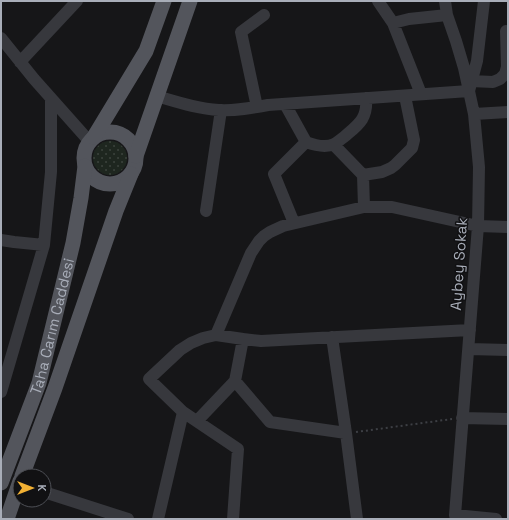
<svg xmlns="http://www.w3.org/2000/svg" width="509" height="520" font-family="'Space Grotesk',sans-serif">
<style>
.green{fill:url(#green-dots)}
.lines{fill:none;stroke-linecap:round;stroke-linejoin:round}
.path{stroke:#3d3f44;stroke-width:2;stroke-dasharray:2 3;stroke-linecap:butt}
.minor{stroke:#37383d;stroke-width:12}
.major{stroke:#53555c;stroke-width:15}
.labels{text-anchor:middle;stroke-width:3;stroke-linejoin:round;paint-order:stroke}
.street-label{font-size:15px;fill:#a8adb8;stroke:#111113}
</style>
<defs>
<pattern id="green-dots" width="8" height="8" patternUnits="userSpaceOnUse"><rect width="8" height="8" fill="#1e261f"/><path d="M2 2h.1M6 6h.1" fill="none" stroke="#3c433d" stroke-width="1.8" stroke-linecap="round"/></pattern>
</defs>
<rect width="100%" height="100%" fill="#161618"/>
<path class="green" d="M93 158a17 17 0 1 1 34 0a17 17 0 1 1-34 0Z"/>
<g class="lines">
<path class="path" d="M356,432l96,-13"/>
<path class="minor" d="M378,1l15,22 28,71
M445,1l2,14 9,26 8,27 10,46 5,53 -1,59 -23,289 1,4
M393,23l16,-4 38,-4
M1,38l33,41 56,63
M20,62l57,-61
M471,81l22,1 7,-3 5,-5 2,-7 -1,-36
M156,96c21,6 42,13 63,14 17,1 33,-2 49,-5l201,-14 8,-30 7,-60
M285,104l21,38c8,3 20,6 28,2 3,-1 7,-5 10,-7 14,-12 24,-18 22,-39
M257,107l-16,-75 23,-17
M474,114l34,-2
M334,145l29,30 1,32
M363,175l19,-3 9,-4 4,-3 17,-17 2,-8 -9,-44
M206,211l15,-101
M294,223l-20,-49 32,-32
M1,240l13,2 30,3
M216,335l35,-82 8,-12 5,-5 6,-4 13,-6 81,-19h28l86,19 30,1
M332,337l14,96 11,86
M469,349l39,1
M235,381l35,41 76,11
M1,392l43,-147 7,-73v-74
M462,418l46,1
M197,421l38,-40 8,-42
M44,492l84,27
M455,515l41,4
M158,519l25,-107
M233,519l5,-70 -55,-37 -34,-33 31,-29 11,-7 12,-5 13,-3 27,4 18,2 209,-11"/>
<g class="major">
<circle cx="110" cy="158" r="26"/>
<path d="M94,137l52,-86 18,-50"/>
<path d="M136,156l54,-155"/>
<path d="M22,476l33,-88 61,-177 15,-37"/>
<path id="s1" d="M1,483l38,-100 34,-140 8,-45 4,-32"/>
<path d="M7,519l13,-38"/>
</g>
</g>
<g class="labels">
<g class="street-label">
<text transform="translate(459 264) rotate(-86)" y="5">Aybey Sokak</text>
<text dy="5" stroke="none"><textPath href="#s1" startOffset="165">Taha Carım Caddesi</textPath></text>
</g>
</g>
<rect width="509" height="520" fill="none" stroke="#a8adb8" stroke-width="4"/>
<g transform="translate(32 488) rotate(90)"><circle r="19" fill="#111113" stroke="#4d4f55"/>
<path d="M0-3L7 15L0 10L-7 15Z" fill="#f2b134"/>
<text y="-6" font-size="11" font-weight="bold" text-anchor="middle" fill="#a8adb8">K</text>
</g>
</svg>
